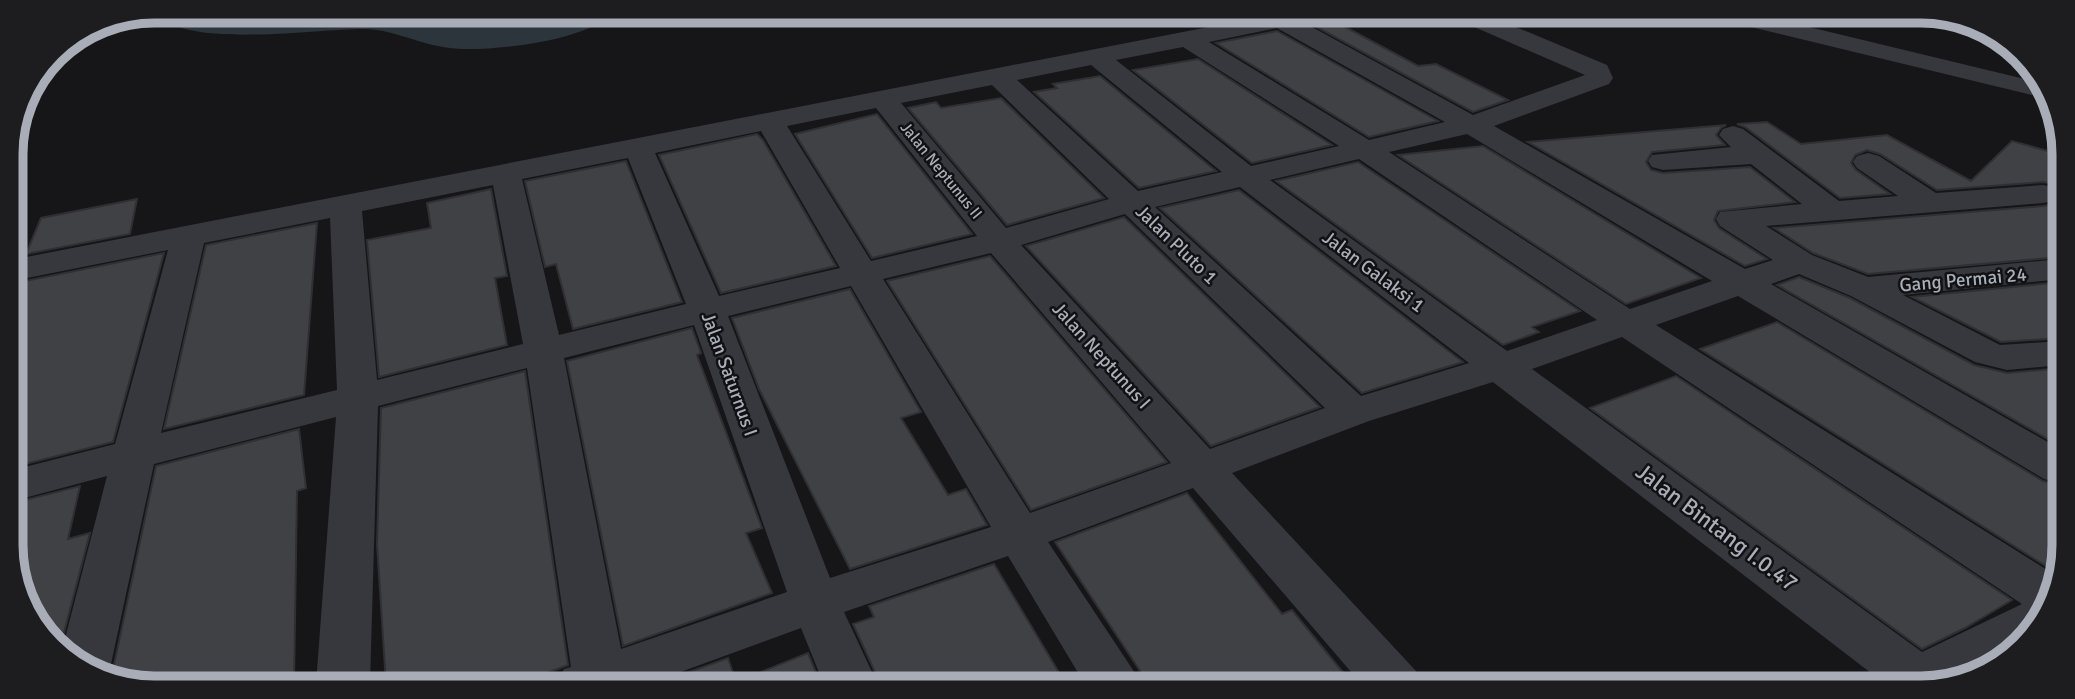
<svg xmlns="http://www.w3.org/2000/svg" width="2075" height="699" font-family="Signika,sans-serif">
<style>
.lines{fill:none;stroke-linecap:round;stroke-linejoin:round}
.river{fill:#2c353c;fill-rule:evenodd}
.building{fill:#404145;stroke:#303034;stroke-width:2}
.street{fill:#37383d;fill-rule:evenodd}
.labels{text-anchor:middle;stroke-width:5;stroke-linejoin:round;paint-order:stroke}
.far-street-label{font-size:16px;fill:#a8adb8;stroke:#111113}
.street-label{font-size:19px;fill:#a8adb8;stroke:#111113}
.near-street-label{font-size:23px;fill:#a8adb8;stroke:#111113}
.rim{fill:none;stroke:#a8adb8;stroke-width:9}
</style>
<rect width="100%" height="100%" fill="#161618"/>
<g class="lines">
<path class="river" d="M154,11h256l32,10 25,2 36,-1 48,-10h61c-20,29 -128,41 -162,36 -29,-3 -55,-18 -84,-19 -47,-1 -184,22 -212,-18z"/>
</g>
<path class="building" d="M1321,14l97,52 18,-2 72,36 -35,12 -173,-94z
M1277,31l161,90 -69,16 -153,-94z
M1198,59l134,86 -80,18 -119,-93z
M1100,76l116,95 -77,17 -105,-96 23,-4 -4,-4z
M1001,98l103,100 -97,27 -99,-117 28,-6 5,6z
M877,114l95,120 -100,24 -77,-124z
M1767,122l34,22 86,-9 84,46 41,-40 50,14 -1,39 -7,-10 -11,-2 -106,8 -57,-36 -13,-4 -12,5 -4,8 5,7 34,24 -50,4 -95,-71 -8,-3z
M1726,125l-5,3 -5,7 9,10 -73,7 -6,10 5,8 12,3 87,-6 45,35 -77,9 -4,9 5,8 48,31 -22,7 -217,-124z
M757,134l6,6 73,126 -115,27 -62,-138z
M1483,146l218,132 -75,26 -228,-149z
M626,161l56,141 -109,27 -17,-65 -11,3 -20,-86z
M1358,162l222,149 -48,16 7,5 -36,13 -227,-164z
M491,189l16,87 -12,2 12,67 -128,32 -12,-137 64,-12 -4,-25z
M1239,190l224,172 -101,31 -202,-185z
M2061,194v63l-193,17 -55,-21 -39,-25 269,-22 11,-2z
M137,199l-7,35 -104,20 15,-36z
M1124,217l196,190 -109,39 -185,-200z
M317,223l-13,172 -140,34 42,-184z
M164,253l-51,189 -100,25 -1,-176 3,-8z
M990,256l177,206 -136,48 -144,-229z
M1799,277l51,21 124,67 33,8 54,-5 -1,78 -283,-161z
M2061,282v56l-60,4 -89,-45z
M850,289l71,123 -20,6 47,77 18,-6 21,36 -137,44 -91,-180 -27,-71z
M1777,322l266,159 17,4v87l-3,1 -357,-224z
M692,328l9,25 -4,2 65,173 -16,5 26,60 -149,53 -56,-285z
M525,371l43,294 -53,20 -129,-1 -9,-140 4,-136z
M1676,376l336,224 -47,28 -43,21 -332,-241z
M299,429l7,59 -9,3 -3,193h-178l-9,-6 7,-13 42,-199z
M80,486l-12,53 22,-6 -30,115 -14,-8 -33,-67v-70z
M1187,493l95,121 10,-4 63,77 -205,-1 -95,-144z
M994,564l73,122 -186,-1 -28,-61 21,-7 -5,-11z
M808,653l13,32h-168l75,-27 8,24z"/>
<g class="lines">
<path class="street" d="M1258,14l32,1 183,100 112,-40 -129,-56 -4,-5h33l122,51 6,13 -4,6 -115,42 251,143 28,-9 -53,-34 -4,-7 4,-7 82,-8 -51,-40 -88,6 -11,-3 -4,-6 4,-6 79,-8 -12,-12 4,-6 10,-3 10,3 96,72 59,-5 -41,-28 -4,-6 4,-6 11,-3 11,3 57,37 107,-8 11,2 5,7 -5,7 -11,2 -277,23 46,29 56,22 193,-18v20l-158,16 97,50 61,-4v24l-54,5 -32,-8 -124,-66 -52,-22 -28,10 289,165v34l-16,-4 -306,-183 -82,29 404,253v5l-48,71 -24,13 -58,21h-54l4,-8 -387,-298 -124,39 -137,52 184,198 8,16h-60l-171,-199 -145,54 85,128 8,16h-55l-78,-130 -164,56 34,73h-54l-23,-57 -156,57h-89l8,-16 7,-2 -44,-299 -149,38 -8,278h-54l20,-267 -182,47 -43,200 -6,13 -43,-27 45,-174 -94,25v-31l102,-26 53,-194 -156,31 -1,-21 1249,-243zM1277,28l168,94 -76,18 -160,-98zM1183,47l156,99 -88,20 -135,-106zM1091,65l131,107 -84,19 -121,-111zM992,85l117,114 -103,29 -105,-125zM876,108l101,128 -106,25 -84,-135zM761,131l79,137 -121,28 -64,-143zM1467,134l245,147 -82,28 -241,-157zM628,158l58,146 -127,31 -37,-156zM1359,159l238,161 -90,31 -237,-171zM493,185l30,159 -146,36 -15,-169zM1240,187l229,176 -108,33 -206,-189zM1125,214l200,194 -115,41 -189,-204zM330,218l7,172 -176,43 43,-190zM991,253l180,210 -141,50 -147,-234zM851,286l140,241 -161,51 -102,-262zM694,325l93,267 -166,57 -57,-291zM1622,337l400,267 -100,48 -390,-283z
M1718,15h41l282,68 8,16 -327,-79z"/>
</g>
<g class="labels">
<g class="far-street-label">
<text transform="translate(942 170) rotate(51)" y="6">Jalan Neptunus II</text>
</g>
<g class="street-label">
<text transform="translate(1177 244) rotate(44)" y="7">Jalan Pluto 1</text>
<text transform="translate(1374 271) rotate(37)" y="7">Jalan Galaksi 1</text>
<text transform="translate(1963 279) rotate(-5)" y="7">Gang Permai 24</text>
<text transform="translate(1102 355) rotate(48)" y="7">Jalan Neptunus I</text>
<text transform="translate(730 374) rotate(70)" y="7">Jalan Saturnus I</text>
</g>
<g class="near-street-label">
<text transform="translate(1717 527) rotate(37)" y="8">Jalan Bintang I.0.47</text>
</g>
</g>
<path d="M0 0H2075V699H0ZM154 23H1921A131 131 0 0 1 2052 154V545A131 131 0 0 1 1921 676H154A131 131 0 0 1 23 545V154A131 131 0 0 1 154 23Z" fill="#1d1d20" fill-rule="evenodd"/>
<path class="rim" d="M154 23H1921A131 131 0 0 1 2052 154V545A131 131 0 0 1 1921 676H154A131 131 0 0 1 23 545V154A131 131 0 0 1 154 23Z"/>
</svg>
